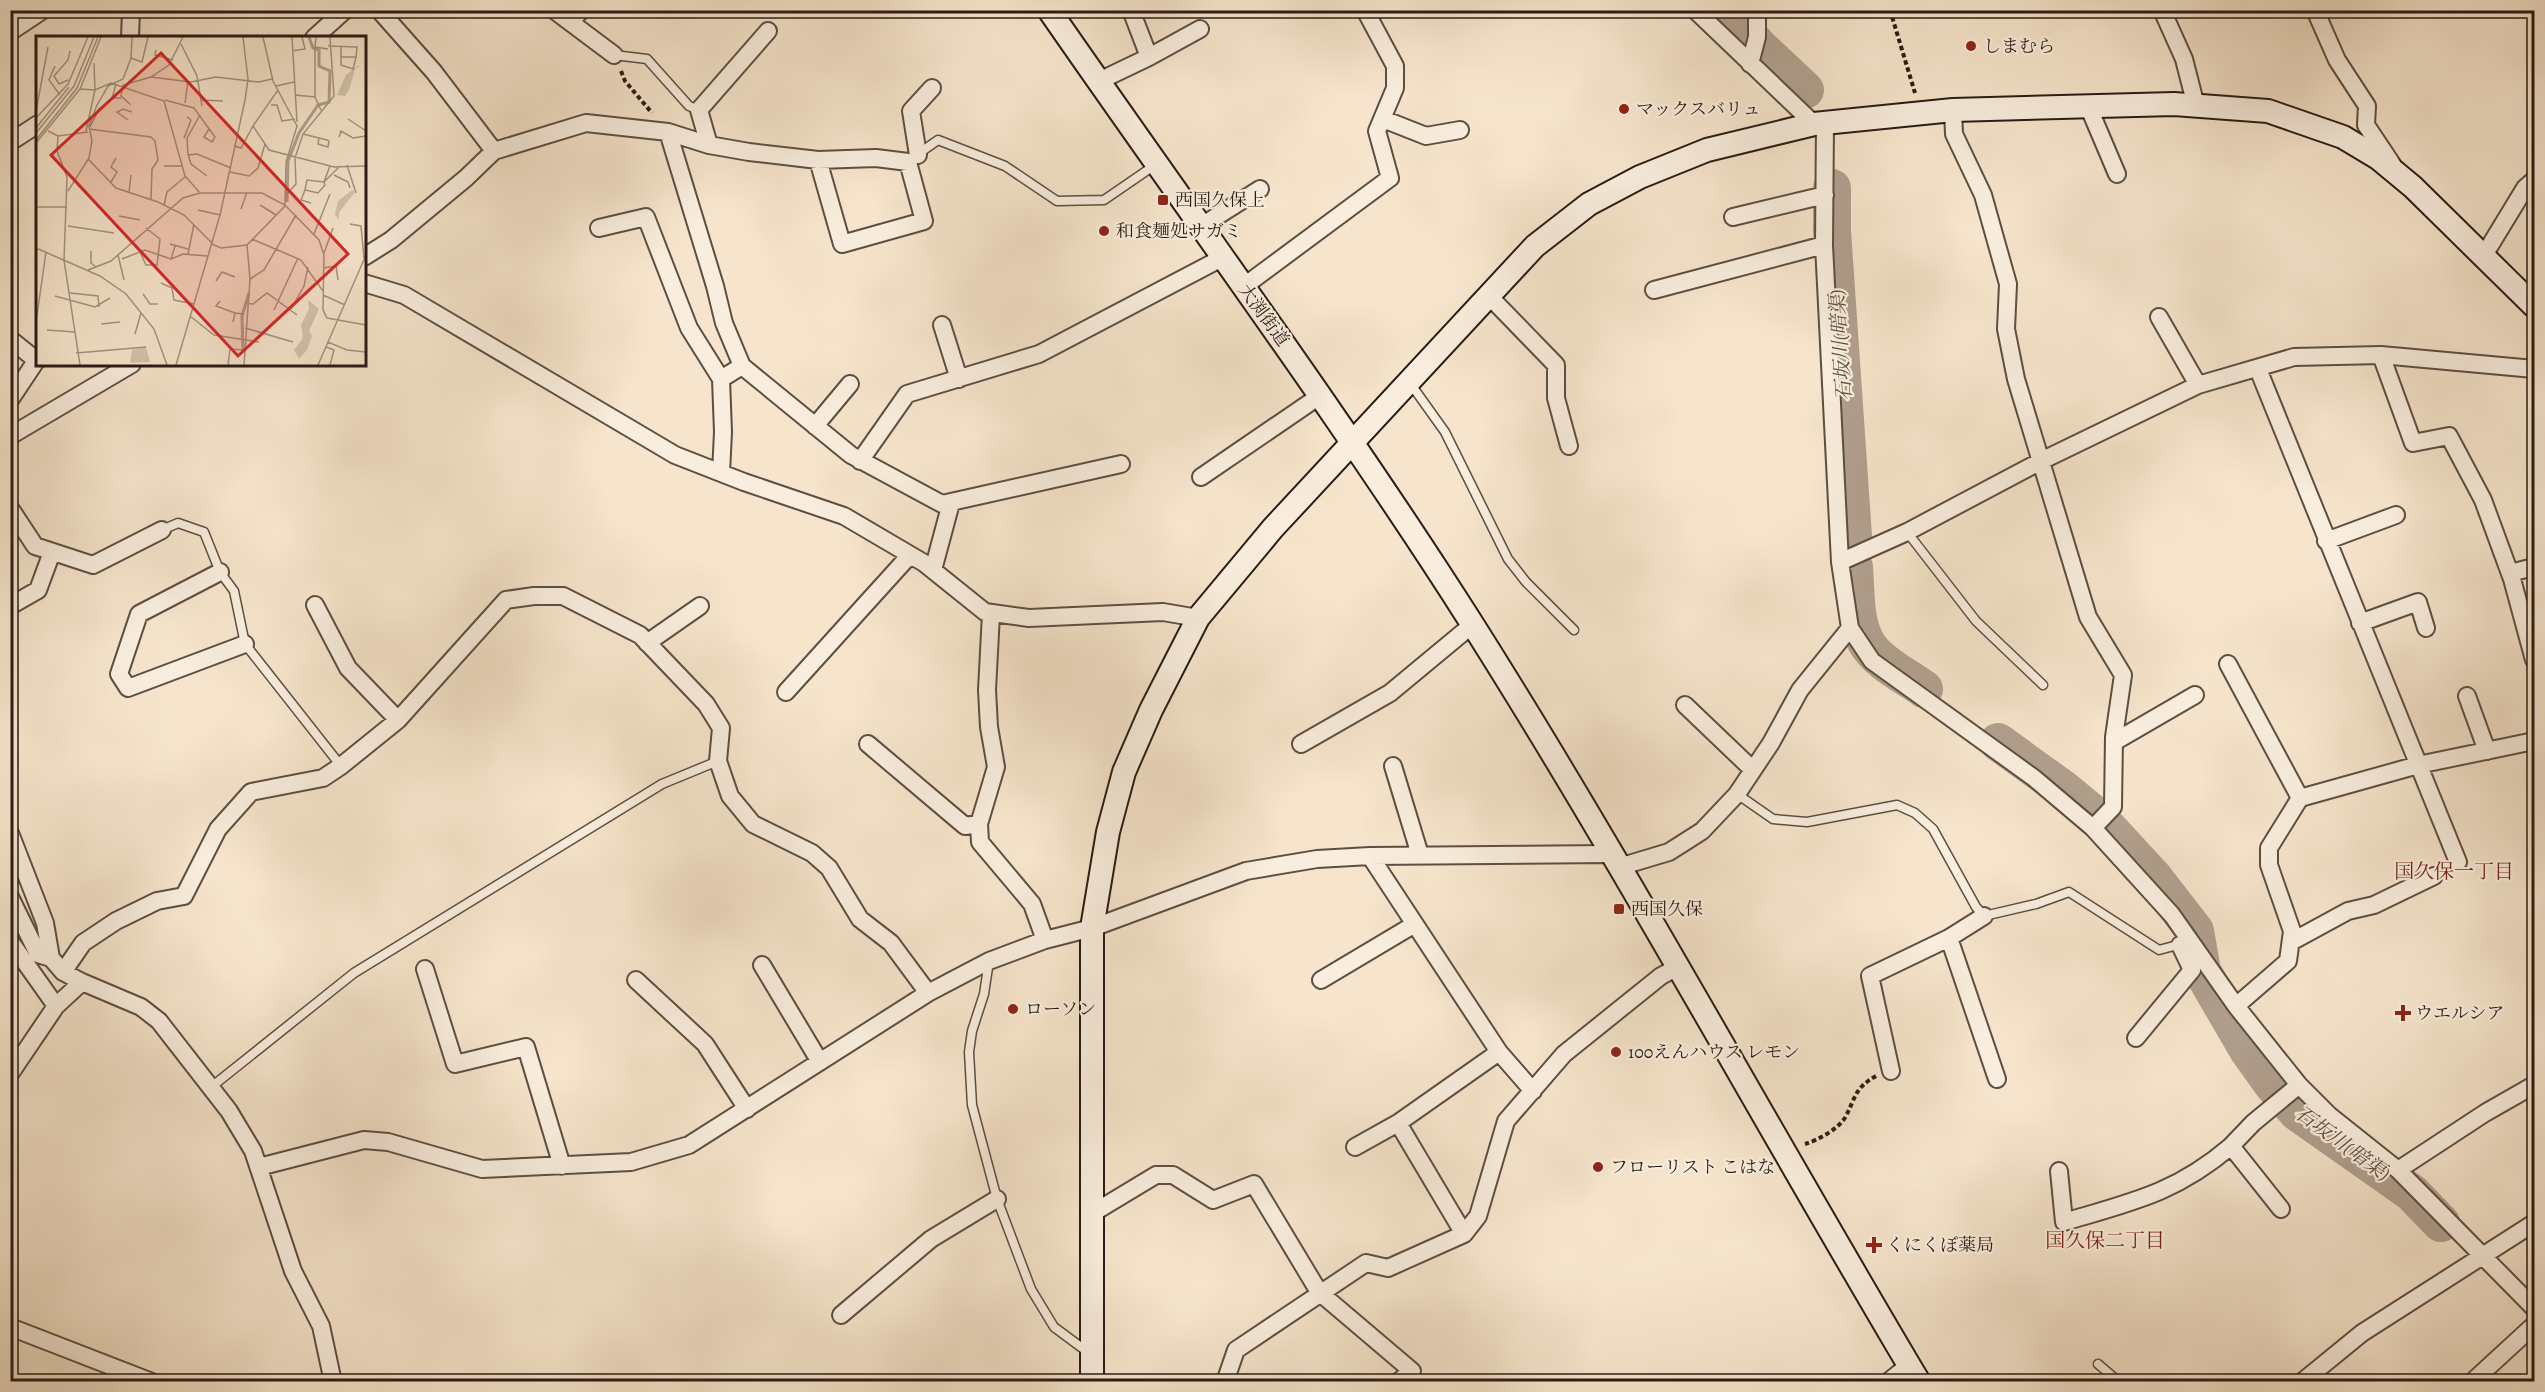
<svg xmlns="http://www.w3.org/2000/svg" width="2545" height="1392" font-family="Alegreya,'Noto Serif JP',serif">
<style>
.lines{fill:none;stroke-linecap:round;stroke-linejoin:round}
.river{stroke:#b1a08e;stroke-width:38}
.lane-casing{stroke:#5d4e43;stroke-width:11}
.street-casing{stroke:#5d4e43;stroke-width:20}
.secondary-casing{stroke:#2a1b15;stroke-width:26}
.path{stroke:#2a1b15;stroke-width:4;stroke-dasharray:4.5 3;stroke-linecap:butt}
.lane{stroke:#f9eede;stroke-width:8}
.street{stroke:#f9eede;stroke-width:16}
.secondary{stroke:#f9eede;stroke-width:22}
.poi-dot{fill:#8f2418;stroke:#f9eede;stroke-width:2}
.labels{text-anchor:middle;stroke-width:4.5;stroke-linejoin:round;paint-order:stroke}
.poi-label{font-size:18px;fill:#2a1b15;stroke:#f9eede;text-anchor:start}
.street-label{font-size:18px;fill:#2a1b15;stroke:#f9eede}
.water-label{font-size:20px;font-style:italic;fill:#605045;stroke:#f9eede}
.neighbourhood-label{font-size:20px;fill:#7a1f14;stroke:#f9eede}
.inset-river{fill:none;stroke:#b1a08e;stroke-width:3}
.inset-road{fill:none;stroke:#a49483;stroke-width:1.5}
.view{fill:#d62828;fill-opacity:0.15;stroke:#d62828;stroke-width:3}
.inset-edge{fill:none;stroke:#2a1b15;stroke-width:3}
</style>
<rect width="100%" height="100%" fill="#f6e5cc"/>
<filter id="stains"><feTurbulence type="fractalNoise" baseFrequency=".00333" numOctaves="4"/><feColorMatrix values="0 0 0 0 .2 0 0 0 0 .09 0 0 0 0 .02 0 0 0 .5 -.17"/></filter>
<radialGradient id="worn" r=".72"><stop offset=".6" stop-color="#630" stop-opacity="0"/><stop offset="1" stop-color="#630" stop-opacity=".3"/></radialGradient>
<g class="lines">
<path class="river" d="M1727,10l31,36 47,44
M1832,188v43l22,320
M1854,567c2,24 0,53 12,75 11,20 40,34 58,47
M1998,742l65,47 34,28
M2107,827l47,51 41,53 7,40 46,79 25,35 24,27 115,81 29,30"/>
<defs>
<path id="lane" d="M614,55l33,4 42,47 10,4
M918,154l20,-14 67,26 52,35 47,-1 51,-35
M1410,383l35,49 63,127 18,23 48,48
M162,530l16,-7 26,9 16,40 14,19 11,53 96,122
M1907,532l69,89 67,64
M1737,794l36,25 34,3 90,-17 18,8 18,16 43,78 8,9 52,-12 33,-12 90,58 22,-6
M989,961l-5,33 -12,37 -3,21 3,53 25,94 34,90 23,38 35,26
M210,1088l144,-115 308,-189 56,-23
M2098,1364l21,18"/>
<path id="street" d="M379,10l55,62 60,79
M554,10l60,45
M1695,10l119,114
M2162,10l22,49 12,47
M2315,10l22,50 30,46 -1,19 26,39
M570,21l12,-11
M10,32l33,-22
M130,38l1,-28
M314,38l31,-28
M1149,57l51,-28
M1750,64l7,-27v-27
M1099,81l50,-24 -18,-47
M2089,108l28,66
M1953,110l1,24 29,61 25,89 -2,45 10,50 72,238 35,58 -9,62 -1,70 -20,21
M1383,119l43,17 34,-6
M1825,123l-1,122 16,317 10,66 22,33 162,117 59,50 79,87 64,91 63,79 30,30 69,55 136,138
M668,132l47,154 9,37 18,43 109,89 91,49 179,-40
M12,141l26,-17
M709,145l-10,-35 69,-79
M918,155l-7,-44 21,-23
M1733,217l92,-22
M1200,227l60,-38
M599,228l47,-11 43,111 32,51
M364,257l27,-17 75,-62 28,-27 92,-28 82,9 41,13 40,7 69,8 58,-2 32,4 16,59 -82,23 -24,-84
M2483,257l42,-69 9,-8
M364,283l40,12 271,160 69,27 100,34 80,47 61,49 44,6 134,-6 35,6
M1243,287l147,-109 -13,-47 18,-43v-22l-30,-56
M1654,290l170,-45
M1489,296l67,69v33l13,48
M2159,317l39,68
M942,325l17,54
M10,339l26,21
M2381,355l32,88 36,-7 34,64 29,79 22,81
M2258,369l200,493
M10,400l28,-42
M815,426l35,-42
M10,436l122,-72
M860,461l47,-67 132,-40 183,-96
M721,473l2,-41 -2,-53 21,-13
M1201,477l120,-82
M10,508l25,38 58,19 69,-35
M2326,541l70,-26
M1840,562l67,-30 134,-71 157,-76 96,-28 87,-2 153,14
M933,570l18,-67
M220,572l-81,42 -20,60 9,14 117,-44
M2510,573l24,-6
M315,605l33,63 50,52
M10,606l28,-16 14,-38
M991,614l-4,76 2,37 7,40 -17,57 1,18 52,62 13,36
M2360,623l58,-21 8,26
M647,643l53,-37
M2228,664l72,134
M786,692l124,-137
M2467,696l20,55
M1685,705l68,65
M2114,742l81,-47
M868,744l97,82 14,-2
M1301,744l89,-51 82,-68
M1393,766l27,89
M10,833l35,90 6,35
M1370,856l129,196 34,39
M1619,867l50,-15 33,-21 35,-37 34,-51 29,-53 50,-62
M10,897l28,57 13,4 12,14 19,10 59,25 18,14 70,90 24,40 40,120 28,55 12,56
M1949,938l48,141
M10,941l46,65
M2291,942l57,-31 26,-6 60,-29
M762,965l58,97
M425,969l30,95 71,-17 36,119
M63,972l20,-29 33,-22 41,-20 27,-5 34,-67 33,-37 72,-14 18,-12 57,-46 108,-120 28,-4h29l77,39 66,69 15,24 -3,33 12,35 23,28 59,29 17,15 31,51 31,24 37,50
M636,980l69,64 42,65
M1321,980l94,-56
M2236,1006l52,-45 4,-30 -23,-66v-17l31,-50 118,-33 116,-24
M2136,1038l56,-68 -12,-25
M1891,1071l-21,-95 79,-38 35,-22
M10,1074l46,-68 26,-24
M1355,1147l43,-24 101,-71
M259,1167l105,-27 24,2 94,27 149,-7 58,-17 239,-152 61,-32 56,-21 47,-12 154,-57 71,-12 53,-3 240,-2
M2398,1170l87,-57 49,-28
M2059,1171l5,51c68,-20 112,-29 167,-76
M2281,1209l-50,-63 22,-23 46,-38
M1093,1213l63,-38h17l40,25 41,-16 65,108 93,79 -14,11
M1464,1234l14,-18 28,-95 58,-67 97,-78 15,-8
M841,1315l90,-76 66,-40
M10,1327l142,55
M1225,1382l11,-32 130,-87 22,5 76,-34 -66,-111
M1888,1382l21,-17
M2302,1382l60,-49 172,-110
M2472,1382l62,-57"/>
<path id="secondary" d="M1049,10c141,204 289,403 422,612 157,248 297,507 448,760
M1092,1382v-454l16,-96 16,-60 27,-62 47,-92 75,-90 262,-282 54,-42 51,-27 67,-27 107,-26 139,-14 221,-6 94,7 75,26 35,21 35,29 121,119"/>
</defs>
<use href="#lane" class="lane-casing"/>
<use href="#street" class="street-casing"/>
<use href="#secondary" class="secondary-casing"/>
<path class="path" d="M1890,10l25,83
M621,71l4,10 27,32
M1805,1144c13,-4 34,-15 41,-28 10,-20 9,-28 30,-40"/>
<use href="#lane" class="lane"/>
<use href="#street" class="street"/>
<use href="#secondary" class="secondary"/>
</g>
<g class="poi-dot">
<circle cx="1971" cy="46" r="6"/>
<circle cx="1624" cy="109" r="6"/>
<rect x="1157" y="194" width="12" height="12" rx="3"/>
<circle cx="1104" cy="231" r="6"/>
<rect x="1613" y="903" width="12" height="12" rx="3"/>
<circle cx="1013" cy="1009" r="6"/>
<path d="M2400 1004h6v6h6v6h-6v6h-6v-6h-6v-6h6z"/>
<circle cx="1616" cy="1052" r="6"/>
<circle cx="1598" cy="1167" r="6"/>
<path d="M1871 1236h6v6h6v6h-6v6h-6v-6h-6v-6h6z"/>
</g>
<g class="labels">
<g class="poi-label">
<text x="1983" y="52">しまむら</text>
<text x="1636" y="115">マックスバリュ</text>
<text x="1175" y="206">西国久保上</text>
<text x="1116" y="237">和食麺処サガミ</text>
<text x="1631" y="915">西国久保</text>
<text x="1025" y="1015">ローソン</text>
<text x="2415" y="1019">ウエルシア</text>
<text x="1628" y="1058">100えんハウス レモン</text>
<text x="1610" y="1173">フローリスト こはな</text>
<text x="1886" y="1251">くにくぼ薬局</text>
</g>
<g class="street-label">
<text transform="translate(1264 315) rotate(54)" y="6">大渕街道</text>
</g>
<g class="water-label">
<text transform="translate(1840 345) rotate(-94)" y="7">石坂川(暗渠)</text>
<text transform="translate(2343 1143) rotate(36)" y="7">石坂川(暗渠)</text>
</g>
<g class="neighbourhood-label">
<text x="2454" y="878">国久保一丁目</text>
<text x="2105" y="1247">国久保二丁目</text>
</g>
</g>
<g transform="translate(36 36)">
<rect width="330" height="330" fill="#f6e5cc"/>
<path d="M321,30h3l-5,3 -6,21 -4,6 -8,-1 9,-20zM316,154l3,2 -15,19 -2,9 6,11 -9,-17 3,-13zM272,264l11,9 -10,22 3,5 -5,14 -8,9 -5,-9 9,-12 -2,-13 8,-16zM110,311l4,15 -20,1 2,-13z" fill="#d3c3ad"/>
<path class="inset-river" d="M251,166l1,-41 11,-28 19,-28 11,-3 1,-31 -11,-5v-16l-6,-2 -4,-11M207,316l-1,-36 7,-23"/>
<path class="inset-road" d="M227,1l10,44 24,45 -11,36 -1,43M256,1l5,85M280,1l-1,10 13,2M145,8l16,32 5,30M292,10l29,1 -1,10h-15M279,11v50l6,13M305,11v18l12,4 3,-12M120,14l-1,5 18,5M256,15l13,-2 -3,-12M95,22l11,4 6,-25M19,30l-6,14 11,15M115,41l40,5 25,-5 43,5 13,-3M32,44l-9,4 -5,-8 14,-16 2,-9M80,48l-4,14h9M240,50l18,-4M44,53l15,1 16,-7 53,18 21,75 15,17M242,54l-25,36 16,24 65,17 32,-1M259,59l20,2M129,64l29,8 21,29 -3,5 -8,-5 5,-8M165,64l22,1M149,67l3,-22M95,69l-10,-9 2,-11 28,-8 18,-12 14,-28M235,69h6l5,16 13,-2M0,75l12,-64M164,79l-13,23 1,16 3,10 16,12M0,82l32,-34 20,-47M312,83l18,12M92,84l-11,-8 6,-3 9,3M54,91l9,-18 13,-11M0,92l33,-41M53,93l62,8 4,4 3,19 -6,9 -1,30M12,95l10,5 30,-4M50,95l9,-41 -1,-27M0,97l38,-47 20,-49M267,98l24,6 2,1 -1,6 -10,-3 1,-6M22,100l-1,15 10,26 -3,83 16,105M303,101l2,-6 12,7 13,-2M148,102l7,-18 -4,-3M0,104l41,-52 21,-51M0,107l44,-54 21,-52M199,110l6,2 12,-22M152,119l9,-1 34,14M52,123l28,29 42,14 26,13 28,28M311,129l9,28M128,130h19M294,130l-6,16 1,3 -7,8 -13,-3 2,-10 17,2 16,-16M194,136l19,4 9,-8 7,-24M298,139l14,7 2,6M75,146l6,-10 -6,-5 5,-9M269,154l-4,10 10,3M32,155l21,-33 3,-17 -3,-15 8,-21 11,-19 15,-7 8,-21 1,-21M93,157l2,-18M249,160l11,-12 -1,-26 8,-24 31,-38 -4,-59M128,169l3,-13 18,-15M224,169l16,10M0,171h31M205,173l6,-17M162,174l22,5M83,180l21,4M314,188l11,2 3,32M32,190l46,7M278,198l16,-40M216,203l49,21 22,31M134,208l18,5M176,208l9,4 26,-3M0,212l64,28 26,18 28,35 13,36M55,215v12l5,4M104,216l6,13h11l3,-26 -14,-11M288,217l9,-25M152,218l6,-30M82,219l6,25M86,223l23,-9 26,9 4,-13M135,223l12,-5 24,2M287,232l13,-2 2,14M52,234l23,-9 72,-63 17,-5h62l23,12 34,35 5,15 -1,55 4,8 39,7M214,243l14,-9 32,-55M180,245l6,-9 13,5M125,247l11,5 2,12 20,4M34,257l28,3 1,11M107,258l7,10h8M287,259l22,10M19,260l40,11 15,-9M184,265l-4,5 19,7M210,267l7,1 14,-11 30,22M255,273l13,-23 4,-19M238,274l24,-52M154,280l24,19 45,7M0,286l10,-70M197,286l2,-9 9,1M65,288l19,-2M209,292l48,14M11,294l28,2M99,298l6,-21M292,306l19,8 19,2M290,311l8,3 -4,15M40,317l70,-6M140,329l44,-150 25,-115 3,-21 -5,-42M192,329l2,-16 14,1M208,329l6,-86 -3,-34 38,-39M282,329l48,-110"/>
<path class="view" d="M125,17l187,201 -110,102 -187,-201z"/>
<rect width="330" height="330" class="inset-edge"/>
</g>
<rect width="2545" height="1392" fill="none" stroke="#f6e5cc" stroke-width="36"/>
<rect x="12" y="12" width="2521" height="1368" fill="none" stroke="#2a1b15" stroke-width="3"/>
<rect x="18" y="18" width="2509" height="1356" fill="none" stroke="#2a1b15" stroke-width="1.5"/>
<rect width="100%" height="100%" filter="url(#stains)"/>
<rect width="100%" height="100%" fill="url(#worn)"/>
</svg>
